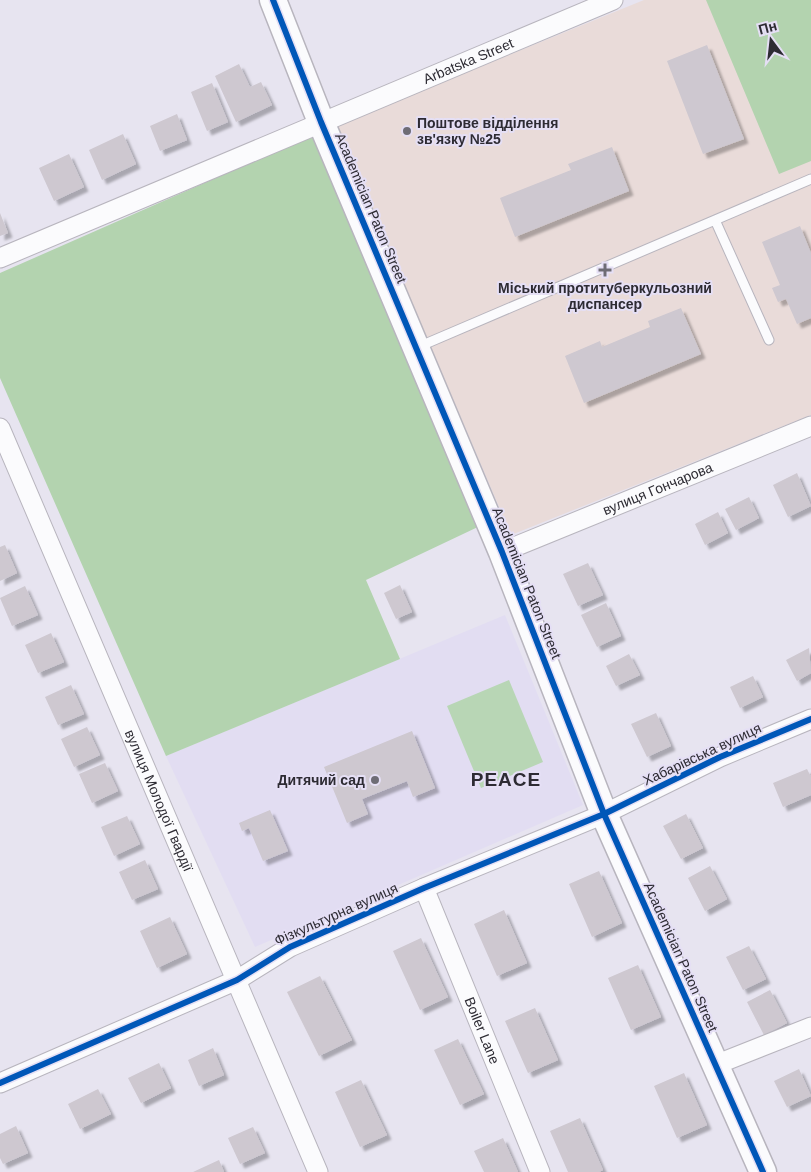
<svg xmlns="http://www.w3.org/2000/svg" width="811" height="1172" font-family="Helvetica,sans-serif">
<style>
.built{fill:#e2ddf2}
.medical{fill:#e9dbd9}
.green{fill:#b8d6b5}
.forest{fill:#b3d3af}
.building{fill:#cec8d0;filter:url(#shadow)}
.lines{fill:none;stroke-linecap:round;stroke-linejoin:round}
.lane-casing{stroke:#b8b5be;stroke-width:11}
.street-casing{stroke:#b8b5be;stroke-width:21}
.secondary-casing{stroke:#b8b5be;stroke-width:29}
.lane{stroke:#fbfbfd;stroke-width:9}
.street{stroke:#fbfbfd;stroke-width:19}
.secondary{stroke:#fbfbfd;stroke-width:26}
.cycleway-casing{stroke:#e5dff5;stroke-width:9}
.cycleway{stroke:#0057b8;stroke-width:6}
.poi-dot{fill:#6e6c75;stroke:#e5dff5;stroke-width:2}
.labels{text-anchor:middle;stroke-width:4;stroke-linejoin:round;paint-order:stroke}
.street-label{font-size:14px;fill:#2d2b33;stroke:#e5dff5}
.poi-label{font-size:14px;font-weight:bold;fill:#2d2b33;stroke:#e5dff5;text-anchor:start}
.district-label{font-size:19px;font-weight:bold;letter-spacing:1px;fill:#2d2b33;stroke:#e5dff5}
</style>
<defs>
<filter id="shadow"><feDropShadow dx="4.5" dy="4.5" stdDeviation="1" flood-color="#0004"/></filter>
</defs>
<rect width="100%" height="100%" fill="#e7e4f0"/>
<path class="built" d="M505,615l78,190 -328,142 -89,-191z"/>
<path class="medical" d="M644,0h167v415l-300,120 -175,-410z"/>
<path class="green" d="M509,680l34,82 -62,26 -34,-82z"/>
<path class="forest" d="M706,0h105v161l-32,13z
M318,133l162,393 -114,54 34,79 -234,97 -166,-378v-105z"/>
<path class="building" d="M707,45l37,94 -41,15 -36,-93z
M239,64l11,23 11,-5 11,23 -36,17 -21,-46z
M212,83l16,39 -21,9 -16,-39z
M177,114l10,26 -27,11 -10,-25z
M123,134l13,30 -34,16 -13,-30z
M612,147l17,44 -114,46 -15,-39 71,-28 -3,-6z
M69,154l15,33 -30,14 -15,-33z
M0,213l8,20 -8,3z
M800,226l11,27v65l-14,6 -11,-25 -8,3 -6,-14 8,-3 -18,-43z
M681,308l20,46 -117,49 -19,-47 35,-15 2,6 48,-20 -2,-6z
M797,473l14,33 -23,11 -15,-32z
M749,497l10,21 -23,12 -11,-21z
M718,512l10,21 -23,12 -10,-21z
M5,545l12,28 -17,8v-34z
M588,563l15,32 -25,11 -15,-32z
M400,585l12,27 -16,7 -12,-26z
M25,586l13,29 -26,11 -12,-28z
M606,603l15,33 -24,11 -16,-32z
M51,633l13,29 -26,11 -13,-28z
M809,648l2,25 -14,8 -11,-21z
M629,654l11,21 -24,11 -10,-20z
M753,676l10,21 -23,11 -10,-21z
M71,685l13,29 -26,11 -13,-28z
M656,713l15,33 -24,11 -16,-33z
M87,727l13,28 -26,12 -13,-28z
M412,731l23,57 -22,9 -6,-16 -45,18 6,15 -21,9 -23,-56z
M105,763l13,28 -26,12 -13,-29z
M807,769l4,8v18l-28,12 -10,-24z
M270,810l18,41 -25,10 -14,-33 -7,3 -3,-8z
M686,814l17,34 -22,11 -18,-33z
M127,816l13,28 -26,12 -13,-29z
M145,860l13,29 -26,11 -13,-28z
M710,866l17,33 -22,12 -17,-33z
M599,871l23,52 -30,14 -23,-53z
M504,910l23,53 -30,13 -23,-52z
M170,917l17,37 -30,14 -17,-37z
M421,938l27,59 -28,13 -27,-59z
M749,946l17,33 -23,11 -17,-33z
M638,965l23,52 -30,13 -23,-52z
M320,976l32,64 -33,16 -32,-64z
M770,990l17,33 -23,12 -17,-33z
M535,1008l23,52 -30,13 -23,-52z
M458,1039l26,55 -24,11 -26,-55z
M213,1048l11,27 -25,11 -11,-26z
M159,1063l12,25 -30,15 -13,-25z
M799,1069l12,27 -24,11 -13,-26z
M684,1073l23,52 -30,13 -23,-52z
M361,1080l26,55 -27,12 -25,-55z
M98,1089l13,25 -31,15 -12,-25z
M580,1118l23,52 -4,2h-31l-18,-41z
M16,1126l12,27 -25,11 -3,-6v-24z
M253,1127l12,26 -25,11 -12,-26z
M503,1138l15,34h-34l-10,-21z
M219,1160l5,12h-31z"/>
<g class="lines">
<defs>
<path id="lane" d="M715,220l54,120
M418,347l393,-168"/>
<g id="street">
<path id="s1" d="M0,258l613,-258"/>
<path id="s2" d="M0,428l318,744"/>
<path id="s3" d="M502,552l309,-126"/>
<path id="s4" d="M424,888l116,284"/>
<path d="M715,1065l96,-38"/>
<path d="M0,1083l237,-103 53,-33 134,-59 180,-74 116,-57 91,-38"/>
</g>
<path id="secondary" d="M273,0l48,122 181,430 102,262 159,358"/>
</defs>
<use href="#lane" class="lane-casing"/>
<use href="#street" class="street-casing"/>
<use href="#secondary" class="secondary-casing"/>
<use href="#lane" class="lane"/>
<use href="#street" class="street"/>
<use href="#secondary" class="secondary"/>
<defs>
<path id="cycleway" d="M273,0l48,122 181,430 102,262 159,358
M0,1083l237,-103 53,-33 134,-59 180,-74 116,-57 91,-38"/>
</defs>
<use href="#cycleway" class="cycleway-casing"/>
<use href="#cycleway" class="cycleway"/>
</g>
<g class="poi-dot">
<circle cx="407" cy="131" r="5"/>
<path d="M602.5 262.5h5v5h5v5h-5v5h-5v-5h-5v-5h5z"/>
<circle cx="375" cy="780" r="5"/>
</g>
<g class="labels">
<g class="street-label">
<text dy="5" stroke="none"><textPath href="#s1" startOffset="508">Arbatska Street</textPath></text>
<text transform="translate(371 208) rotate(67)" y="5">Academician Paton Street</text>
<text dy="5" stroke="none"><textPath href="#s3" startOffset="168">вулиця Гончарова</textPath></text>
<text transform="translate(527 583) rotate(68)" y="5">Academician Paton Street</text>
<text transform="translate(702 754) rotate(-25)" y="5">Хабарівська вулиця</text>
<text dy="5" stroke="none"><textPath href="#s2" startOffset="405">вулиця Молодої Гвардії</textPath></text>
<text transform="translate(336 914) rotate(-24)" y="5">Фізкультурна вулиця</text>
<text transform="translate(681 957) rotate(66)" y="5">Academician Paton Street</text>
<text dy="5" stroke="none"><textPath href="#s4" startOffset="154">Boiler Lane</textPath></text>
</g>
<g class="poi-label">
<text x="417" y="128">Поштове відділення<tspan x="417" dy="16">зв'язку №25</tspan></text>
<text x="605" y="293" text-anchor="middle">Міський протитуберкульозний<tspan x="605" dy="16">диспансер</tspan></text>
<text x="365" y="785" text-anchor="end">Дитячий сад</text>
</g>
<g class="district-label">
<text x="506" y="786">PEACE</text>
</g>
</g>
<g transform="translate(771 40) rotate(345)" stroke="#e5dff5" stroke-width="4" paint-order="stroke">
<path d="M0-4L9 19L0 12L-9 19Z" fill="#2d2b33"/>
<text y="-8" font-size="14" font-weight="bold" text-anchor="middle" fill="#2d2b33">Пн</text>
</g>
</svg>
